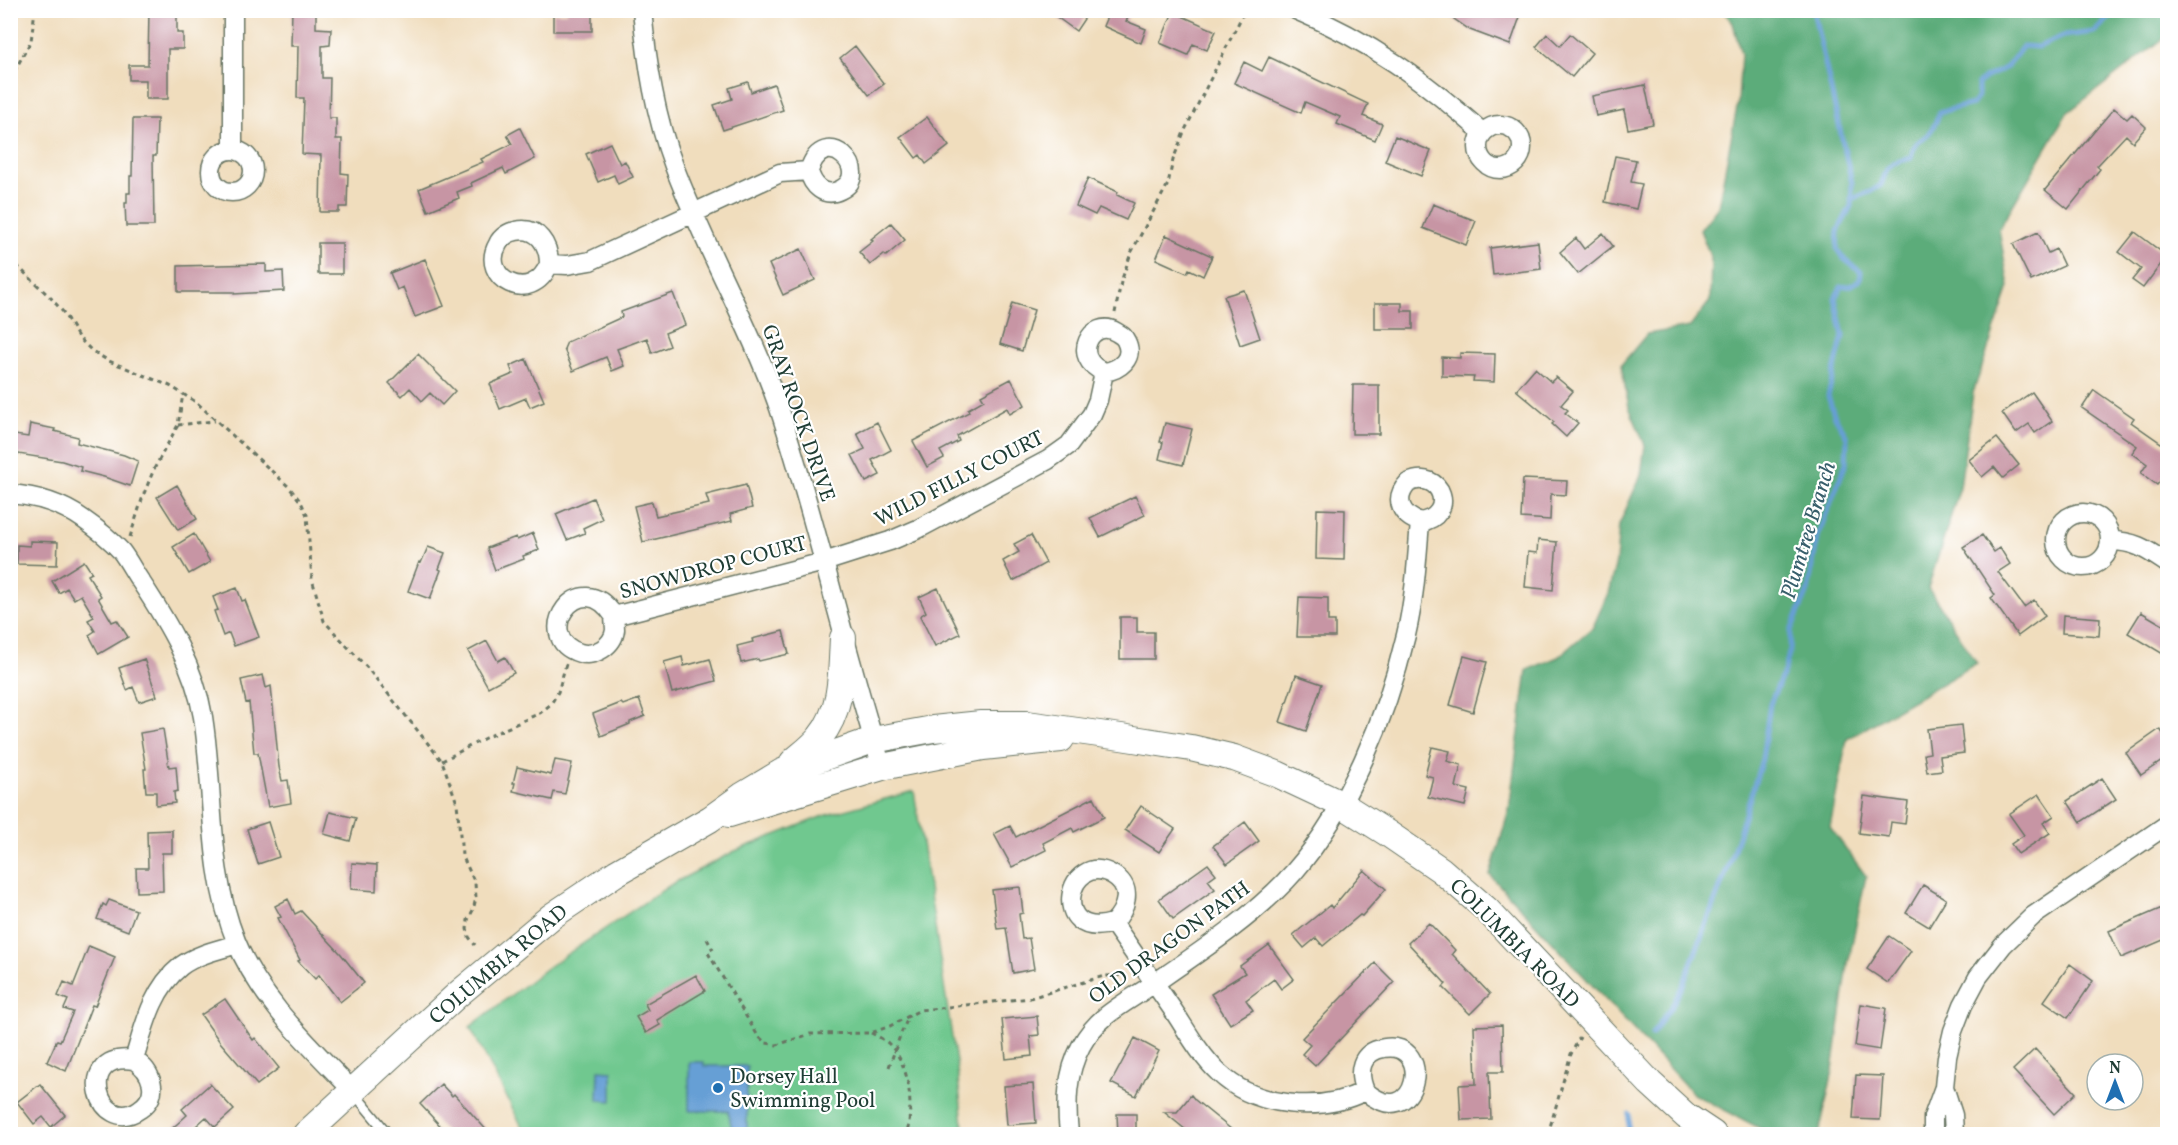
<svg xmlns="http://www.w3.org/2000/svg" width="2178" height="1145" font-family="Vollkorn,serif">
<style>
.green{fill:#70c88f;stroke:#488262;stroke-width:1.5}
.forest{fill:#5cac7a;stroke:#3e7457;stroke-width:1.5}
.water{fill:#669fd5;stroke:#426e84;stroke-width:1.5}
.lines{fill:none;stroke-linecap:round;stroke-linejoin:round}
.stream{stroke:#669fd5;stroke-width:5}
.building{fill:#c795a4}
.lane-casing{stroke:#687564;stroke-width:12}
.street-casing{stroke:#687564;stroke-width:21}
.secondary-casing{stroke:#687564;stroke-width:28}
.path{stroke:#687564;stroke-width:3;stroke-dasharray:4.5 4.5;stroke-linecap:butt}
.lane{stroke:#fff;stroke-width:9}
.street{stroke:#fff;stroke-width:18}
.secondary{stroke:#fff;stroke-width:26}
.poi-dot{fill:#1f6fb2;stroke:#fff;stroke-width:2}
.labels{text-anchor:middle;stroke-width:4.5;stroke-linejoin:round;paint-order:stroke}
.street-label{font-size:21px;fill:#1f3d34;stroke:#fff}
.poi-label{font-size:21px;fill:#1f3d34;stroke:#fff;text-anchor:start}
.water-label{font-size:22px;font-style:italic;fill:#385f6c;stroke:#fff}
</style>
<rect width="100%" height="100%" fill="#fff"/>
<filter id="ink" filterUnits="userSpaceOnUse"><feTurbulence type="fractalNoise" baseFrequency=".0167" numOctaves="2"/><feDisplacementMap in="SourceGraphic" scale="12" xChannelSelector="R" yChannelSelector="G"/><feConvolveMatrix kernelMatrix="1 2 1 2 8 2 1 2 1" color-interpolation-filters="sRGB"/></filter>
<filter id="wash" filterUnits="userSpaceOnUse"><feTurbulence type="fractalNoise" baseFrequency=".008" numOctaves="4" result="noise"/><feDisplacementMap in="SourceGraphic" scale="24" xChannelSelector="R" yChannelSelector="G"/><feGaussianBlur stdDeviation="1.35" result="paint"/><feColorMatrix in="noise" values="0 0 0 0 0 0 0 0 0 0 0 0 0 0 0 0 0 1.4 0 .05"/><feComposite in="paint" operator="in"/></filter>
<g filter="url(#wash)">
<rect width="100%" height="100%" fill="#f0ddbd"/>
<path class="green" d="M914,791l43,278 7,65h-438l-56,-107 78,-60 124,-83 63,-33 88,-35z"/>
<path class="forest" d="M1723,11h444v25l-100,77 -68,116 10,58 -36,106 -13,94 -32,101 49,75 -130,76 -17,88 36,49 -18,88 -15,106 -14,64h-48l-78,-40 -203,-219 19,-65 18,-140 31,-13 35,-30 15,-34 8,-31 3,-37 22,-50 4,-30 -16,-38 -8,-42 26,-31 43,-7 20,-26 1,-43 -11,-28 18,-23 20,-105 3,-48 -8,-31z"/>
<path class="water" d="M689,1062h15v4h43v68h-14l-5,-23h-39z
M599,1070l13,1v30l-14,-1z"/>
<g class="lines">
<path class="stream" d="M1851,199l19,-7 11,-7 6,-16 6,-6 18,-5c3,-16 6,-14 17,-24 6,-6 9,-14 12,-22l33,-8 5,-8v-12l6,-6 23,-11 16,-21 15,1 25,-11 31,-4 19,-17 9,-5
M1652,1034l19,-27 12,-22 48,-126 31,-100 8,-55 15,-35 5,-20 1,-19 17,-39 10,-56 28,-72 1,-26 -12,-20 -7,-21 15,-60 -8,-38 6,-11 9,-1 10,-6 1,-8 -18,-14 -6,-9 1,-18 13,-25 1,-23 -39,-173
M1628,1134l1,-20"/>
</g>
<g id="blocks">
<path class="building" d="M149,10h28v23h6v16h-15v50h-22v-19h-17v-15h19z
M292,10h24v18l15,1 -1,16 -8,1v32h8l-1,40h7v21h6l-1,34 7,1 -1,33h-8v5h-19l1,-57 -19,-1 2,-56h-7l1,-52h-7z
M567,10h25v21h-39v-18h14z
M1047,10h43l-14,21z
M1110,10h21l-5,11 20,8 -5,14 -38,-17z
M1441,10h61l18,7 -10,28 -40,-15z
M1173,12l43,19 -9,19 -14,-6 -5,11 -28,-12z
M1547,34l13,12 10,-12 22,19 -20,24 -36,-30z
M855,46l29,38 -15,11 -29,-37z
M1269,57l99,47 -5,12 19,8 -7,16 -38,-16 3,-7 -35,-15 -4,11 -67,-30 10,-21 18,9z
M748,82l3,10 23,-8 9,26 -60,20 -9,-25 18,-6 -3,-11z
M1645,85l8,39 -25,5 -4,-19 -28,6 -4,-20z
M2114,108l13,11 5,-5 14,13 -13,15 -7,-7 -29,31 3,3 -32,40 -23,-19z
M927,117l22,29 -23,18 -6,-9 -4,3 -16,-21z
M133,119h24l-1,37h-3l1,70h-28l-1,-23h2v-10h3v-17h2z
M520,128l15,31 -29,15 -3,-6 -32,15 1,3 -15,6 2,6 -31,13 -9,-22 64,-27 -2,-3 31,-15 -5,-9z
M1395,136l36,15 -10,25 -36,-15z
M610,143l10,21 5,-3 8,16 -15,7 -4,-9 -16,7 -12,-28z
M1615,156l21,4 -5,22 11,2 -6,25 -31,-7z
M1088,178l30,14 -1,3 17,8 -8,17 -27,-12 -4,7 -19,-9z
M1433,204l43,17 -10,24 -43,-17z
M891,223l14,17 -19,16 -2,-2 -14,11 -11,-13 14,-11 -2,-2z
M2038,232l10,21 8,-4 8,17 -33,15 -18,-37z
M2135,232l32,24 -24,32 -11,-8 9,-11 -22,-17z
M1603,233l10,13 -35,28 -18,-22 16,-14 8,11z
M1166,235l46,21 -9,20 -14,-7 -2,4 -31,-14z
M1538,242l3,27 -48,6 -3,-27z
M318,243h24v31h-24z
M801,249l14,31 -32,15 -14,-31z
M425,259l19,47 -29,11 -12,-30 -6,3 -7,-17z
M266,264v8l17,-1 1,20 -50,3v-2h-56v-26z
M1244,290l16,48 -20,7 -16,-49z
M673,293l12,32 -20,8 5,13 -18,7 -5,-15 -30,11 7,17 -12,5 -6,-14 -33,14 -9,-22 3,-7 55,-25 -1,-5z
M1012,303l22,7 -12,41 -22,-7z
M1375,303h27v8h11v18h-38z
M1460,353l35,1 -1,28 -21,-1 1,-4 -32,-1v-19l18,1z
M418,354l37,37 -13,14 -12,-12 -8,8 -12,-13 -8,8 -13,-13z
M526,359l18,42 -14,6 -4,-9 -26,11 -10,-25 23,-10 -3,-8z
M1535,368l16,14 5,-5 17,14 -12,14 7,5 -3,3 13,10 -12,14 -14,-13 2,-2 -38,-32z
M1011,379l14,26 -15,9 -3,-6 -50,28 2,5 -19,10 4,7 -17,9 -14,-26 56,-29 -1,-3 16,-9 -3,-5z
M1353,385h26v49h-27z
M2094,390l40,28 -3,4 37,26v23l-11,14 -16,-12 6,-9 -15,-11 5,-7 -55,-38z
M2032,392l20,29 -17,12 -6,-9 -13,9 -14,-20z
M877,422l14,28 -19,10 8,15 -14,7 -14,-27 13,-6 -8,-16z
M1165,423l27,6 -9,36 -24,-6 4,-17h-3z
M30,424l25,5 -1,2 24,6 -1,6 47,12 14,6 -8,25 -26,-9 -24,-6 1,-4 -19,-6 -50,-8 3,-18 13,2z
M1997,438l22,27 -16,13 -9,-11 -12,10 -13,-17z
M1523,479l44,2 -1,14 -15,-1 -1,26 -29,-2z
M177,485l20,34 -19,11 -21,-33z
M746,485l6,23 -22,6 2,7 -89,21 -9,-36 18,-4 4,14 53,-12 -3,-9z
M1135,496l10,19 -45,22 -10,-19z
M593,498l9,21 -19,9 2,5 -18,7 -11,-26z
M1317,509l28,1 -1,50 -28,-1z
M533,533l6,17 -16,6 1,3 -29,11 -8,-22 29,-11 1,3z
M194,534l16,28 -21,12 -16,-27z
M1031,535l15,28 -33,18 -10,-20 16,-9 -5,-8z
M1982,535l12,17 6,-4 10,16 -12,8 26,35 10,-7 11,16 -27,20 -27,-38 4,-3 -32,-48z
M1538,540l19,2 -4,48 -28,-3 3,-35 9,1z
M30,541l28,1 -1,23 -40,-1v-19l13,1z
M428,547l17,6 -6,16 2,1 -11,29 -22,-8 11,-29 2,1z
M84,561l8,12 -4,2 13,21 -3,2 14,24 5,-2 11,17 -29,17 -10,-19 6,-4 -7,-11 6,-3 -13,-22 -7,4 -7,-11 -8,5 -7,-12z
M237,588l5,13 3,-1 14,37 -25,9 -5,-13 -6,3 -9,-25 4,-1 -5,-13z
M938,588l22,46 -25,12 -15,-30 6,-4 -7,-15z
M1299,597l29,1v23h7v16h-38z
M2141,612l27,16v29l-40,-24z
M2063,615l37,3 -1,18 -37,-3z
M1120,617h17v15h17v27h-34z
M783,631l6,23 -30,7 -1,-2 -17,4 -4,-17 16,-4 -1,-3z
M487,641l11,20 7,-4 9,16 -26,14 -20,-36z
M1464,656l23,6 -14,50 -23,-7z
M682,657l2,9 26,-7 6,22 -44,12 -8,-31z
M144,659l13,37 -18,6 -6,-15 -6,3 -8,-22z
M263,675l3,13 5,-2 8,81 3,14 6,-1 3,23 -23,4 -10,-54h-4l-5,-51 -3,1 -5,-23z
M1296,675l26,9 -16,47 -26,-9z
M639,699l6,17 -15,6v2l-29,12 -8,-22 28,-11 2,2z
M1961,725l3,28 -24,3 2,14 -15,2 -3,-18 6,-1 -3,-24z
M163,729l6,38 7,-1 2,25 -4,1 1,11 -19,2v-13h-10l-2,-23h2l-6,-36z
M2160,729l8,12v16l-27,18 -15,-22z
M1432,747l18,4 -3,10 14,4 -5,22 13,3 -4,16 -37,-9 5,-20 -8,-2z
M555,760l17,3 -7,31 -11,-2 -2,8 -39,-9 2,-8h-2l4,-16 34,8z
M2102,778l14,21 -35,23 -14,-21z
M2039,794l15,22 -11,7 7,10 -32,21 -7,-10 13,-9 -15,-21z
M1864,796l44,6 -3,22 -14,-2 -2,15 -30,-4z
M1094,797l10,20 -30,15 -2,-4 -29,15 3,7 -34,17 -18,-33 16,-8 6,11z
M1141,806l34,23 -16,23 -34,-22z
M330,812l26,6 -6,23 -26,-7z
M268,822l11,35 -21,7 -11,-35z
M1245,822l14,19 -32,23 -14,-18z
M172,830v23h-10l1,38 -26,1 -1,-24h12l-1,-37z
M352,863l25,2 -1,26 -25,-2z
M1208,864l8,10 -8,6 7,9 -42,30 -14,-20z
M1364,870l22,19 -24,27 -2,-1 -37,31 -7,-8 -12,10 -11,-13 37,-30 2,3z
M1923,885l23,14 -17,28 -23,-14z
M1020,887l3,26 -4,1 3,25 7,-1 5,31 -21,4 -7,-45 -9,1 -5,-39z
M288,899l7,15 6,-3 40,43 23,29 -24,19 -21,-27 -4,4 -17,-18 2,-1 -22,-42 3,-1 -6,-11z
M109,900l27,10 -8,21 -31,-12 6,-15 3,2z
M2162,908l6,13v17l-47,20 -12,-27z
M1429,923l26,27 -3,4 38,40 -20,20 -27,-27 3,-3 -38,-41z
M1889,936l22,15 -23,32 -21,-14z
M1269,945l25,34 -13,10 -7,-10 -28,21 7,10 -23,14 -19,-30 34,-21 -5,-7z
M89,946l26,11 -20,49 -3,-1 -26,66 -19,-9 10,-22 3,1 13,-29 -9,-3 4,-9 -10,-4 6,-14 9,4z
M1375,963l19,19 -79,84 -13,-12 8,-9 -8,-7z
M2070,964l23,17 -25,37 -24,-17z
M696,975l9,16 -48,29 3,5 -14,8 -10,-16 12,-7 -3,-6z
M225,999l28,41 2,-2 24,30 -22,17 -37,-43 -19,-27z
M1861,1004l25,4 -6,42 -25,-4z
M1037,1016l2,19 -9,1 2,20 -26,3 -4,-40z
M1502,1025l1,47h-14l2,47 -30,1 -2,-35 17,-1 -2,-58z
M1135,1038l24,13 -23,45 -25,-13z
M2035,1049l41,44 -22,21 -41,-44z
M1856,1075l27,1 -3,44 -27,-1z
M40,1084l25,31 -14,12 -8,-10 -9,7 -17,-22z
M210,1084l24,26 -19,17 -9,-10 -19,17h-21l21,-19 -5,-6z
M441,1084l11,12 2,-2 36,40h-42l-28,-30z
M1033,1084l3,39 -29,2 -3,-39z
M1191,1095l4,5 42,34h-46l-27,-22h13z
M1117,1114h19v20h-18z"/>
</g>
</g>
<g filter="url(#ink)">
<use href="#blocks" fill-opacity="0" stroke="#687564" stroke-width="1.5"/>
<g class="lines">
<defs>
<path id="lane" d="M354,1093l34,41"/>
<path id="street" d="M642,10c5,53 13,106 32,156 31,82 76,159 105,242 39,118 65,240 103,359
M1296,10c74,31 128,70 187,123
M1478 147a22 22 0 1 1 44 0a22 22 0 1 1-44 0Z
M211 171a21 21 0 1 1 42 0a21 21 0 1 1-42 0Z
M233,150v-140
M549,264c0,-19 -11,-38 -33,-33 -7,1 -15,6 -18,13 -20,34 34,63 51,20l18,1 23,-4 190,-88 29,-2c3,14 15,27 31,19 35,-17 -16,-69 -31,-19
M10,494c26,2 52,10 73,25 13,9 27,20 38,32 7,9 13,21 20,31 27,41 54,86 62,135 12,76 4,152 33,224 24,59 74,105 117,150
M2056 540a27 27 0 1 1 54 0a27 27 0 1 1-54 0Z
M2110,541c26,0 37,9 58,23
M614,616c0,4 1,10 1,14 -2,16 -20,27 -35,23 -51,-15 0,-91 34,-37l210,-54 66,-21 28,-12 130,-69 21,-15 23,-31 6,-14 6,-28c15,-2 31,-13 22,-31 -2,-5 -5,-6 -10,-9 -24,-15 -47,26 -12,40
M1113,923c-65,19 -46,-75 0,-48 21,12 13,35 0,48 20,29 40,58 60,87 14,21 27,45 46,63 37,35 102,40 146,18 53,45 70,-52 19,-43 -24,4 -27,24 -19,43
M134,1060c18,11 27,35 6,49 -41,29 -67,-58 -6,-49 10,-33 18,-71 47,-94 16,-12 38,-16 56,-22
M1944,1087l9,28 1,19
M1069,1134c-3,-30 -3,-60 12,-88 17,-32 47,-44 75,-64 47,-32 101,-68 138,-110 55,-63 93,-157 112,-237 9,-38 11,-76 14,-113 -19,-6 -27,-23 -12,-39 34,-16 50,33 12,39
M1933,1134v-17l11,-30 3,-30 6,-26 10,-26 15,-28 25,-32 30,-29 135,-92"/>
<path id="secondary" d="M793,762c9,-8 20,-16 27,-25 23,-28 21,-65 23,-99
M729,814l153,-47 101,-20 78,-8
M306,1134l151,-139 95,-79 64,-43 94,-54 32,-23 40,-24 91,-32 60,-11 48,-5h46l94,13 70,11 43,10 43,16 64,30 46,29 54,37 45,39 164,174 36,33 27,18"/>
</defs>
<use href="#lane" class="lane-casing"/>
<use href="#street" class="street-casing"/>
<use href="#secondary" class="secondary-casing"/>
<path class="path" d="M10,79l21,-38 4,-31
M10,259l41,39 12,14 15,25 14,14 17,10 61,25 26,16 92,84 13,16 6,13 5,64 12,42 45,49 73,91 15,42 5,52 13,28 1,15 -3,12 -5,10 -1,9 2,8 6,8
M1115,313l6,-31 10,-29 37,-69 5,-24 11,-28 61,-122
M178,425l37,-4
M130,537l13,-41 11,-27 24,-44 5,-31
M442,761l43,-23 55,-25 11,-9 7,-12 8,-28
M707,939l6,11
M708,953l50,83 8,7 11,2 33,-11 61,-1 19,-7 30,-16 110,-12 74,-22 23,-1
M871,1033c6,3 12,6 17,10 23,22 25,62 19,91
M889,1067l12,-34 8,-17
M1548,1134l23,-80 9,-17"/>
<use href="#lane" class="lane"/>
<use href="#street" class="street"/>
<use href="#secondary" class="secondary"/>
</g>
</g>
<circle class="poi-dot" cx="718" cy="1088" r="6"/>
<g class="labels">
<g class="street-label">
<text transform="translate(799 413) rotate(71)" y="7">GRAY ROCK DRIVE</text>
<text transform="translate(959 478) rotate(-27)" y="7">WILD FILLY COURT</text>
<text transform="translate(713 567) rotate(-15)" y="7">SNOWDROP COURT</text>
<text transform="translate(1169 942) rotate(-36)" y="7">OLD DRAGON PATH</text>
<text transform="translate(1515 943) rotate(45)" y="7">COLUMBIA ROAD</text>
<text transform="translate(498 964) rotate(-40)" y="7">COLUMBIA ROAD</text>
</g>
<g class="poi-label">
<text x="730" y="1083">Dorsey Hall<tspan x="730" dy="24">Swimming Pool</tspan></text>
</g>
<g class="water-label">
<text transform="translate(1807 530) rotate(-73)" y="8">Plumtree Branch</text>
</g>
</g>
<rect width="2178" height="1145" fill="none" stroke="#fff" stroke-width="36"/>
<g transform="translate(2115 1082)"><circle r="28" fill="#ffffff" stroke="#a5b1ae" stroke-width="1.5"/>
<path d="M0-4.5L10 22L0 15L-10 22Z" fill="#1f6fb2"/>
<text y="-9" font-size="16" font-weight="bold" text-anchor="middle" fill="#1f3d34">N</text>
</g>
</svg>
